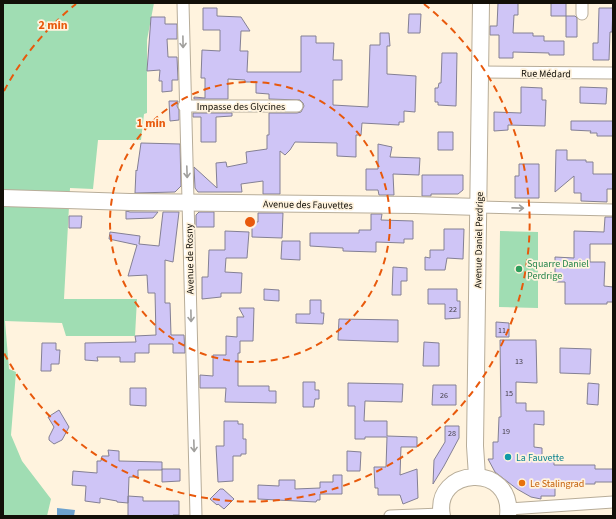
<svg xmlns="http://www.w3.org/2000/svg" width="616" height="519" font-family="'Source Sans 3',sans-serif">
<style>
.green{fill:#a0ddb3}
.water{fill:#6da2ce}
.building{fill:#cfc5f6;stroke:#848094}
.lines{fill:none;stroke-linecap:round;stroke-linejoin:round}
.street-casing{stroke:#b8ad99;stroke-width:13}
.secondary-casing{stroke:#b8ad99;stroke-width:18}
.street{stroke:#fff;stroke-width:11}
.secondary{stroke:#fff;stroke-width:16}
.oneway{stroke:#a09f9c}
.ring{fill:none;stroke:#e8590c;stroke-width:2;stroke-dasharray:7 5}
.leisure-dot{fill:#2e9e5b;stroke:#fff3de;stroke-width:1.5}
.culture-dot{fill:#0f9aa8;stroke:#fff3de;stroke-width:1.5}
.food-dot{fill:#e8710a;stroke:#fff3de;stroke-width:1.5}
.labels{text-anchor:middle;stroke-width:3.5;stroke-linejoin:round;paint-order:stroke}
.number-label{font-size:8px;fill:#413c44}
.street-label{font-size:10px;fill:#120f08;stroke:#fff3de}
.leisure-label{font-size:10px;fill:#27864d;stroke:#fff3de;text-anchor:start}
.culture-label{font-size:10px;fill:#0d838f;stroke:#fff3de;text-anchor:start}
.food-label{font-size:10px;fill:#c56008;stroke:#fff3de;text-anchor:start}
.centre{fill:#e8590c;stroke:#fff3de;stroke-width:2}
.ring-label{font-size:12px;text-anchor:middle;font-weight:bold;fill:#e8590c;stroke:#fff3de;stroke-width:3.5;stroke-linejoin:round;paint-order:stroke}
</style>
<rect width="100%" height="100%" fill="#fff3de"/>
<path class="green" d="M3,3h151l-7,37v73l-3,1 -3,26h-43l-5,49 -23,-1 -6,111h73l-2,37h-69l-4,-13 -57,-2 4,48 7,3 -5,63 11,26 29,38 -4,17h-44z
M500,231l38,1v76l-39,-1z"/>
<path class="water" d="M57,508l18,2 -1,6h-17z"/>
<path class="building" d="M498,3h20v12h-4l-1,18h20v3h11v5h20v14h-15v-2l-36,-1v6h-14v-23h-9v-9h7z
M551,3h15v13h9l2,2v19h-11v-21h-15z
M203,8h14v8l24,1 9,14h-9l-1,20h8l-1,21h54v-36h15v7h18l-1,17h9v20h-9v25l35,2 2,-62h10v-12h9l1,13h-3v28l29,2 -1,36 -11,-1v11h-5v3l-37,-2 -1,12h-5v22l-19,-1v-13l-42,-1 -5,8 -5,5 -5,-4v43h-17v-13l-22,3 1,8h-44l-3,-4 -1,-21 23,21 -1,-25 10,-1 1,5 20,-4 -1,-11 21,-3v-14h2v-22h28l4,-1 3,-6 -1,-3 -3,-3 -31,-1v-5l-13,-1v-11h-11v-2l-17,-1v20h-34v-2l11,1v-20h-4l1,-28 18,1v-21h-17z
M599,8h14l-1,24h-2l-1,28h-16v-17h5z
M409,14h12l-1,19h-12z
M151,17h14v7h12v15h-10l1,18h9l1,23h-6v11l-10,1v-11h-3l1,-11 -13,1z
M442,53h15l-1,53 -18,-1v-3h-3v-14h3l1,-5h2z
M521,87l21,1v12h4l-1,26 -37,-1v5l-14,1v-19l27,1z
M580,87l27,1 -1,16 -26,-1z
M169,101h9l-1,5 2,4v10l-9,1z
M193,113h39v3l-16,1v25h-15v-25h-8z
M571,121h42v15h-16v-3h-7l1,-2 -20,-1z
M438,132h15v18h-15z
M141,143l39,1 1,42 -6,6 -40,1 1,-23 1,1z
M378,144l14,3 -2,10 30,1 -1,17 -26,-1 1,21h-15l-1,-5h-12v-21h12z
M556,150h11v10h19v2h7v12h20v15h-6v13l-26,-1v-8h-7v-17l-19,16z
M519,164h20v34h-24v-22h4z
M422,175h41v15l-5,4h-27v2h-9z
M126,211l4,1h28l-5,6 -27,1z
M163,212h16l-6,50 -8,-2v43h5l1,32h13l1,18h-12v-9h-24v9h-14v9h-15v-5h-23l1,4 -13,-1v-17l51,-1 -1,-6 21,-1 -1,-42h-7l-1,-18 -19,1 9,-31 -28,-6 1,-7 30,4 -1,8 20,2z
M199,212h15v15h-18v-12z
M258,213h25l-1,25 -30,-1v-15h6z
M371,214h11l-1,6 32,1v18h-9v4l-28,-1v10l-33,-1v-3l-33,-2v-13h49v-3h12z
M69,216h13l-1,12h-12z
M605,217h8v27h-23v18h15l-1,24 9,1v15h-6v2h-42v-22h-10v-25l19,1v-27l30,1z
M444,229h20l-1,30 -16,-1 -2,12h-20v-13l5,1v-8h14z
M225,231l24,1 -2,26h-21l-1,14 17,1 -1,20h-20v4l-19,2v-22h6l1,-27h16z
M282,241h18v19l-19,-1z
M393,267l14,1v13h-6v14h-9z
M264,289l15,1v11l-15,-1z
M428,289h29v12h3v17l-15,1v-15h-17z
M310,300h11v13h3l-1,11 -27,-1v-9h14z
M239,308h15l-1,33h-13v12h-2v33h31v5h7v12l-51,-1 1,-14h-26v-13l13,1v-21h13v-19l11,1v-20h7z
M339,319l59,1v22l-60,-2z
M496,322l13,1v14h-13z
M500,340h36l1,43 -21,-1v21h10v8h18v14l-10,-1v23l8,1v12h12v5h41v4h18v13h-18v2h-23v3h-17v9h-14v3l-10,-2 -14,-8 -22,-17 -7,-13h5v-17h5l1,-25h2z
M424,342l15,1v23h-16z
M42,343h14v7h4l-1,14h-8v7h-10z
M560,348l31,1 -1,25 -30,-1z
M303,382h12v8h4v9h-4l-1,8h-11z
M348,383l55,1 -1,18 -37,-1 -1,20h23v15l30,1v10h-16l-1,28 17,-6 1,29 -15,6 -3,-9h-22v-7h-3l-1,-21h12l1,-30h-22v2h-10v-33h-7z
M588,383l11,1 -1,21 -11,-1z
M433,385h23v20h-24z
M130,388h16v18l-16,-1z
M59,410l10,17 -7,13 -8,4 -5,-4v-3l5,-10 -6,-10z
M224,421h14v3h5v15h3v15h-5v2h-8v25l-15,1 -2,-36h8z
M445,426h14v12l-15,28 -11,18 1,-24 11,-18z
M108,450l11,1v10l43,1v8h-24v7h-9l-1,26 -11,-1v-1l-17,-3v5l-15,-2 1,-15 -14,-1 1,-14 24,2v-12h4l1,-5h7z
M347,451l14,1 -1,19h-13z
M162,469h18v12l-18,1z
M333,475h9v19h-22v6h-3l-1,2 -58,-3v-14l21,1v-6h16v9l25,-1v-6h13z
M220,489h3l11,10 -10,10 -6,-5 -1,1 -7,-6z
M128,496l15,1v4h36v14h-6v1h-45z"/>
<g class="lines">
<defs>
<path id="street" d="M183,3l13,513
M582,3v11
M480,72l133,1
M184,106h113
M479,207l134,3
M509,509l104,-7
M390,516l51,-2"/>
<path id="secondary" d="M3,198l127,4 284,3 65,2
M477,476l-2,-30 6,-443
M442,516c-10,-49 72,-55 66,0"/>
</defs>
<use href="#street" class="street-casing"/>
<use href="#secondary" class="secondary-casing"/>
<use href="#street" class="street"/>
<use href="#secondary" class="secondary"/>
</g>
<defs><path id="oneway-shaft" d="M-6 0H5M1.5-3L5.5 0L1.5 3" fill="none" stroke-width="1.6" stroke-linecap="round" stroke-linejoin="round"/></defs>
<g class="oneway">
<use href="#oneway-shaft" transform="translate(183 42) rotate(89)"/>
<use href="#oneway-shaft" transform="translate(187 172) rotate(88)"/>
<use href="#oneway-shaft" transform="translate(518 208) rotate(1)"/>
<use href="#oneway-shaft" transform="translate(191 316) rotate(89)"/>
<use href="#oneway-shaft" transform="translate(194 446) rotate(88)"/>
</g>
<g class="ring">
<circle cx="250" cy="222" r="140"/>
<path d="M4 91A279 279 0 0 1 76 4M424 4A279 279 0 1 1 4 353"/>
</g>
<circle class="leisure-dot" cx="519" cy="269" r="4"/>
<circle class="culture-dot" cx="508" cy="457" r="4"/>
<circle class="food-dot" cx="522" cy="483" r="4"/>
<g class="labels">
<g class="number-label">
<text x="453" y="312">22</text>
<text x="502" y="333">11</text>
<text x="519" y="364">13</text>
<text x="509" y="396">15</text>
<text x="444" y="398">26</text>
<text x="506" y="434">19</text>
<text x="452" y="436">28</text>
</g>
<g class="street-label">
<text transform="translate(546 73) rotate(1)" y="4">Rue Médard</text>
<text x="241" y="110">Impasse des Glycines</text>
<text transform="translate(308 204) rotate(1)" y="4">Avenue des Fauvettes</text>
<text transform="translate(478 240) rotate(-89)" y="4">Avenue Daniel Perdrige</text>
<text transform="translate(189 259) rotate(-91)" y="4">Avenue de Rosny</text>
</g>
<g class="leisure-label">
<text x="527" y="267">Squarre Daniel<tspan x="527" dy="12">Perdrige</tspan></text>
</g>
<g class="culture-label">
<text x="516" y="461">La Fauvette</text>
</g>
<g class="food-label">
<text x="530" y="487">Le Stalingrad</text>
</g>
</g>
<circle cx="250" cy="222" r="6" class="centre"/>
<g class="ring-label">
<text x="53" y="29">2 min</text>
<text x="151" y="127">1 min</text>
</g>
<rect width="616" height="519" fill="none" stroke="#120f08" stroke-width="8"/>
</svg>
